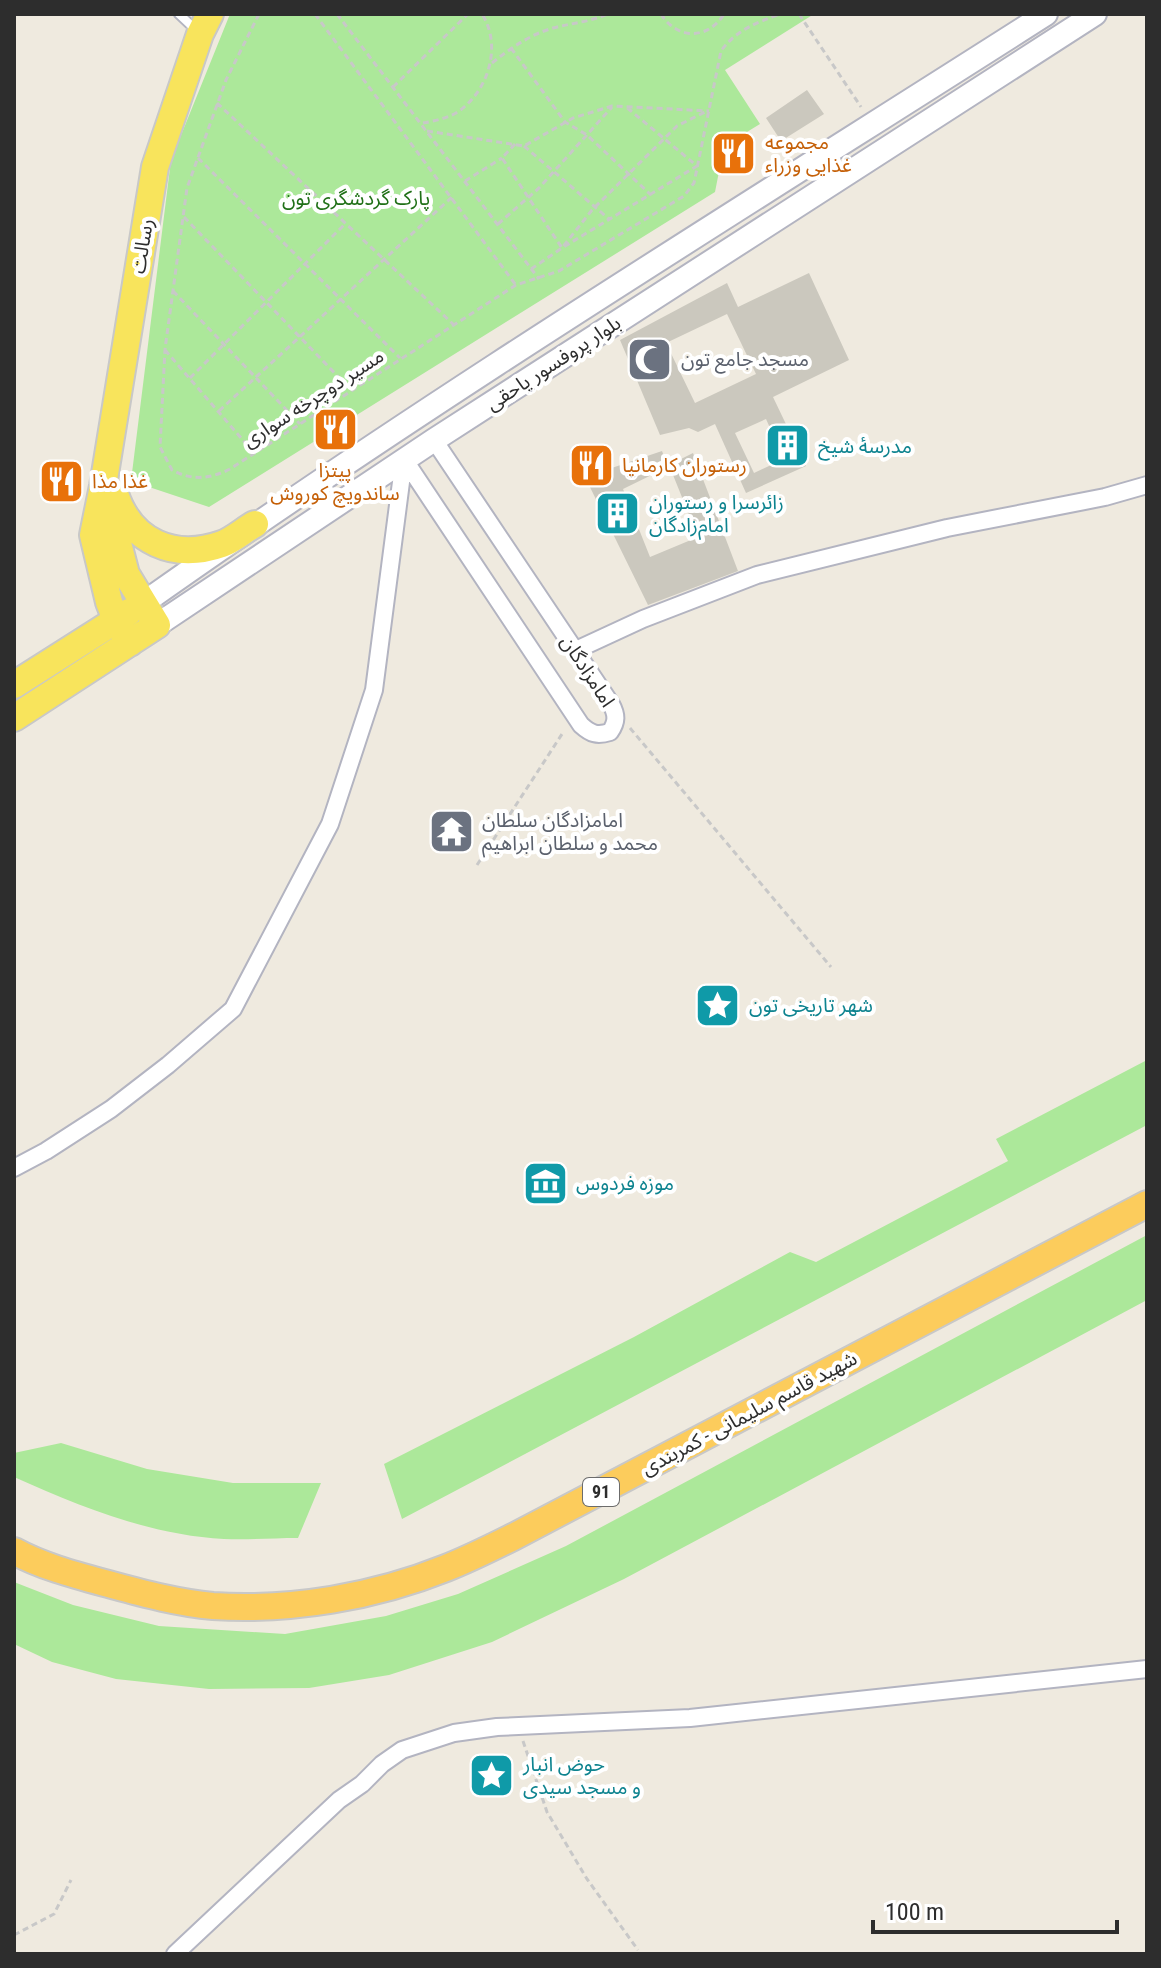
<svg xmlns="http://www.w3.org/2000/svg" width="1161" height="1968" font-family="'Roboto Condensed','Noto Sans Arabic',sans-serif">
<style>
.green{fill:#ace89a}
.building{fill:#cbc8be;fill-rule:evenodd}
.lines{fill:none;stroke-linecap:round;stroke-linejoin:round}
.service-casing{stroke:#b3b4c1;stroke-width:12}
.minor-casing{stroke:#b3b4c1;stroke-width:20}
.secondary-casing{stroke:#b3b4c1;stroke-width:26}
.primary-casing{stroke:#c8c8c8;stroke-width:30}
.trunk-casing{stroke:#c8c8c8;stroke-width:30}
.path{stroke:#c8c8c8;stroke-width:3;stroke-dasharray:6 4;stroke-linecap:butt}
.service{stroke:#fff;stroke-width:8}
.minor{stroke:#fff;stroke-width:16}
.secondary{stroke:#fff;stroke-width:22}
.primary{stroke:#f8e45c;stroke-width:26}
.trunk{stroke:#fccc5c;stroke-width:26}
.labels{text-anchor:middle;stroke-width:8;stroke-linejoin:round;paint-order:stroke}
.shield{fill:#fff;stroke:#6c6c6c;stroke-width:2}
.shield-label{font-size:18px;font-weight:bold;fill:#2d2d2d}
.food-label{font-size:20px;fill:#c56008;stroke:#fff;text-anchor:start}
.park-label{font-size:20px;fill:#207017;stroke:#fff}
.street-label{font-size:20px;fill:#2d2d2d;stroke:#fff}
.worship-label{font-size:20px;fill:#5b616d;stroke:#fff;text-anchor:start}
.culture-label{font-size:20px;fill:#0d838f;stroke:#fff;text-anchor:start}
</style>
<rect width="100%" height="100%" fill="#efeadf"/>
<path class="green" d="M230,14h584l-89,56 35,54 -36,22 -9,46 -506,315 -78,-26 40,-321z
M1147,1060v65l-745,394 -18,-55 250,-127 156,-85 26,10 192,-101 -12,-22z
M1147,1235v65l-523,279 -132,63 -103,33 -80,13 -100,1 -93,-10 -64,-17 -38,-18v-62l59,23 86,21 126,8 101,-18 72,-22 108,-48z
M61,1443l86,26 86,14h88l-23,55c-25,0 -49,2 -74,1 -74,-4 -143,-32 -210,-62v-24z"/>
<path class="building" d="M807,90l17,24 -43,27 -15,-23z
M809,273l40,87 -76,37 33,69 -60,27 -31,-69 -17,8 -9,-4 -29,7 -40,-95 107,-57 11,24zM727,314l29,60 -61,29 -29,-60zM766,419l18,40 -30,14 -19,-40z
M662,451l6,16 -45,22 27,68 48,-20 -29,-72 24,-12 45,118 -90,34 -63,-128z"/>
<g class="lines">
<defs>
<path id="service" d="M179,14l17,16"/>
<path id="minor" d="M404,459l177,266c10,9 16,11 29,7 7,-10 7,-17 1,-28l-177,-264
M576,650l67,-31 114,-44 190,-47 158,-31 42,-12
M14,1168l32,-17 65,-42 57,-44 65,-56 97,-185 44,-134 30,-231
M175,1954l164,-154 23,-16 20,-20 20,-14 52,-17 43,-6 193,-9 457,-49"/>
<path id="secondary" d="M142,604c294,-208 600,-396 904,-590
M157,625l277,-185 661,-426"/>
<path id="primary" d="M115,494c16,48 59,67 107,50 11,-4 22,-14 33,-20
M130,643l-14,-23 -7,-18 -16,-67 10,-49 52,-319 45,-133 10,-20
M14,685l115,-73
M14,718l143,-93 -31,-51 -21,-81"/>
<path id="trunk" d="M14,1551c29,16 65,25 98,34 33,9 67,18 101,21 78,5 161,-9 233,-38 23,-9 45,-20 67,-31l634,-333"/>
</defs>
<use href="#service" class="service-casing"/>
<use href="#minor" class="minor-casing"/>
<use href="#secondary" class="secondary-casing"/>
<use href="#primary" class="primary-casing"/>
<use href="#trunk" class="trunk-casing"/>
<path class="path" d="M259,14l-33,66 -39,108 -22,161 -5,98 12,23c20,11 38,9 58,-1l286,-184 43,-14 125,-75 10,-13 27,-132c15,-21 35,-28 59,-37
M315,14l200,270
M337,14l202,265
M661,14c16,26 47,26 63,0
M799,14l62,93
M511,48l54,74 22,13 64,60
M492,63c19,-15 37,-28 61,-35 19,-5 36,-6 55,-14
M393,87l75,-73
M217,103l236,221
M423,123c11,-2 26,-5 36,-12 30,-21 43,-66 23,-97
M427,131l97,15 49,-28 39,-12 97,5
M515,144l-13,14 60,90 135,-82 -72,-60
M524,146l85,73
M198,158l202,200
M465,181l37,-23
M184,217l167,173
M498,224l41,-36 73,-81
M531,269l31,-21 30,-38 85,-84 28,-14
M173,291l127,133
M165,350l89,103
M190,378l155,-154
M219,411l233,-214
M630,728l201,239
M477,865l87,-134
M523,1741l24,71 40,67 51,71
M14,1935l40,-21 17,-34"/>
<use href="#service" class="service"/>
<use href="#minor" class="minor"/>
<use href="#secondary" class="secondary"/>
<use href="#primary" class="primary"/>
<use href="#trunk" class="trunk"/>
</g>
<defs>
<symbol id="restaurant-square" viewBox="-11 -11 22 22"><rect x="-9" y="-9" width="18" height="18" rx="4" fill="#e8710a" stroke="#fff"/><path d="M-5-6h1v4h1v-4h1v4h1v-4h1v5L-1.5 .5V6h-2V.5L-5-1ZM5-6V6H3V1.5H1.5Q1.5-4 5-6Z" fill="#fff"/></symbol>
<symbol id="mosque-square" viewBox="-11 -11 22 22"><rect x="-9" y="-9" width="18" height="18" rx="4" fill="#6b7280" stroke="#fff"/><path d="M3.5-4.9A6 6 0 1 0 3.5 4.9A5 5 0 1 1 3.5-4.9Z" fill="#fff"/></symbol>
<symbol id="building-square" viewBox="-11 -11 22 22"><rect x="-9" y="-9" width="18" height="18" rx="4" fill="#0f9aa8" stroke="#fff"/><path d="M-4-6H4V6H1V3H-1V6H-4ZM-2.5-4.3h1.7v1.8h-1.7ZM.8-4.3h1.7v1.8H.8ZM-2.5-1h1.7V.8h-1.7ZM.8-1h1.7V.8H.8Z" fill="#fff"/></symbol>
<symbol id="temple-square" viewBox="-11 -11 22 22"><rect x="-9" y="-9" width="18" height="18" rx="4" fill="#6b7280" stroke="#fff"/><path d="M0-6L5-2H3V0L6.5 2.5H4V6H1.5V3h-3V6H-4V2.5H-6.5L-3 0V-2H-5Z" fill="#fff"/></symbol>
<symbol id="sight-square" viewBox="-11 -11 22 22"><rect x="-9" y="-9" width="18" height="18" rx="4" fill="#0f9aa8" stroke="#fff"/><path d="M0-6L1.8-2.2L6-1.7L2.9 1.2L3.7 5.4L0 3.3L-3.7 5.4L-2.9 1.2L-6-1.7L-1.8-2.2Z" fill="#fff"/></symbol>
<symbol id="museum-square" viewBox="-11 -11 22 22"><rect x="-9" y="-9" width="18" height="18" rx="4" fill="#0f9aa8" stroke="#fff"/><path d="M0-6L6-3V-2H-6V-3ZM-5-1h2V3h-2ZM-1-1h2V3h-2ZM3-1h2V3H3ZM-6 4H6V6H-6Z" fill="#fff"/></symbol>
</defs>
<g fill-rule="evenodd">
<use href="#restaurant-square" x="708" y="128" width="51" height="51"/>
<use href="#mosque-square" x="624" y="334" width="51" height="51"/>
<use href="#restaurant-square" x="310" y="404" width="51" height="51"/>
<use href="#building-square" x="762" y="420" width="51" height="51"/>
<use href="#restaurant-square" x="566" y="440" width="51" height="51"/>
<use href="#restaurant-square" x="36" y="456" width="51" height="51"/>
<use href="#building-square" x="592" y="488" width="51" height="51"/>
<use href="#temple-square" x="426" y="806" width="51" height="51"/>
<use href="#sight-square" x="692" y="980" width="51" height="51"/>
<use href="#museum-square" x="520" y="1158" width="51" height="51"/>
<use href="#sight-square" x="466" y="1750" width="51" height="51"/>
</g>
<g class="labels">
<rect class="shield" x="583" y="1478" width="36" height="28" rx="6"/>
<g class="shield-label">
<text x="601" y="1498">91</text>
</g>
<g class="food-label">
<text x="765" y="149">مجموعه<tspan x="765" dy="23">غذایی وزراء</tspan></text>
<text x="622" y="472">رستوران کارمانیا</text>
<text x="335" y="477" text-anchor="middle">پيتزا<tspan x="335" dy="23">ساندویچ کوروش</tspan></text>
<text x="92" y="488">غذا مذا</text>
</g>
<g class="park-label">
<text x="356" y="205">پارک گردشگری تون</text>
</g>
<g class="street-label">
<text transform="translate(142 246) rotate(-81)" y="7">رسالت</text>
<text transform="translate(553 363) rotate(-33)" y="7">بلوار پروفسور یاحقی</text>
<text transform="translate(313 398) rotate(-33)" y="7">مسیر دوچرخه سواری</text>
<text transform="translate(588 671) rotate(57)" y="7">امامزادگان</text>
<text transform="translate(749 1413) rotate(-28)" y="7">شهید قاسم سلیمانی - کمربندی</text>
</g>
<g class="worship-label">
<text x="681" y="366">مسجد جامع تون</text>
<text x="482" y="827">امامزادگان سلطان<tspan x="482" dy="23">محمد و سلطان ابراهیم</tspan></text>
</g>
<g class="culture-label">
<text x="818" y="453">مدرسهٔ شیخ</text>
<text x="649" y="509">زائرسرا و رستوران<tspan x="649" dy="23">امام‌زادگان</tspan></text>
<text x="749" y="1012">شهر تاریخی تون</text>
<text x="576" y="1190">موزه فردوس</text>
<text x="523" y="1771">حوض انبار<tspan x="523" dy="23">و مسجد سیدی</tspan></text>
</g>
</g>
<rect width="1161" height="1968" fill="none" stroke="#2d2d2d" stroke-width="32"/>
<path d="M873 1920v12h244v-12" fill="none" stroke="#2d2d2d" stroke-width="4"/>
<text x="885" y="1920" font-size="24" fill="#2d2d2d" stroke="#ffffff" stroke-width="6" paint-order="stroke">100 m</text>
</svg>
